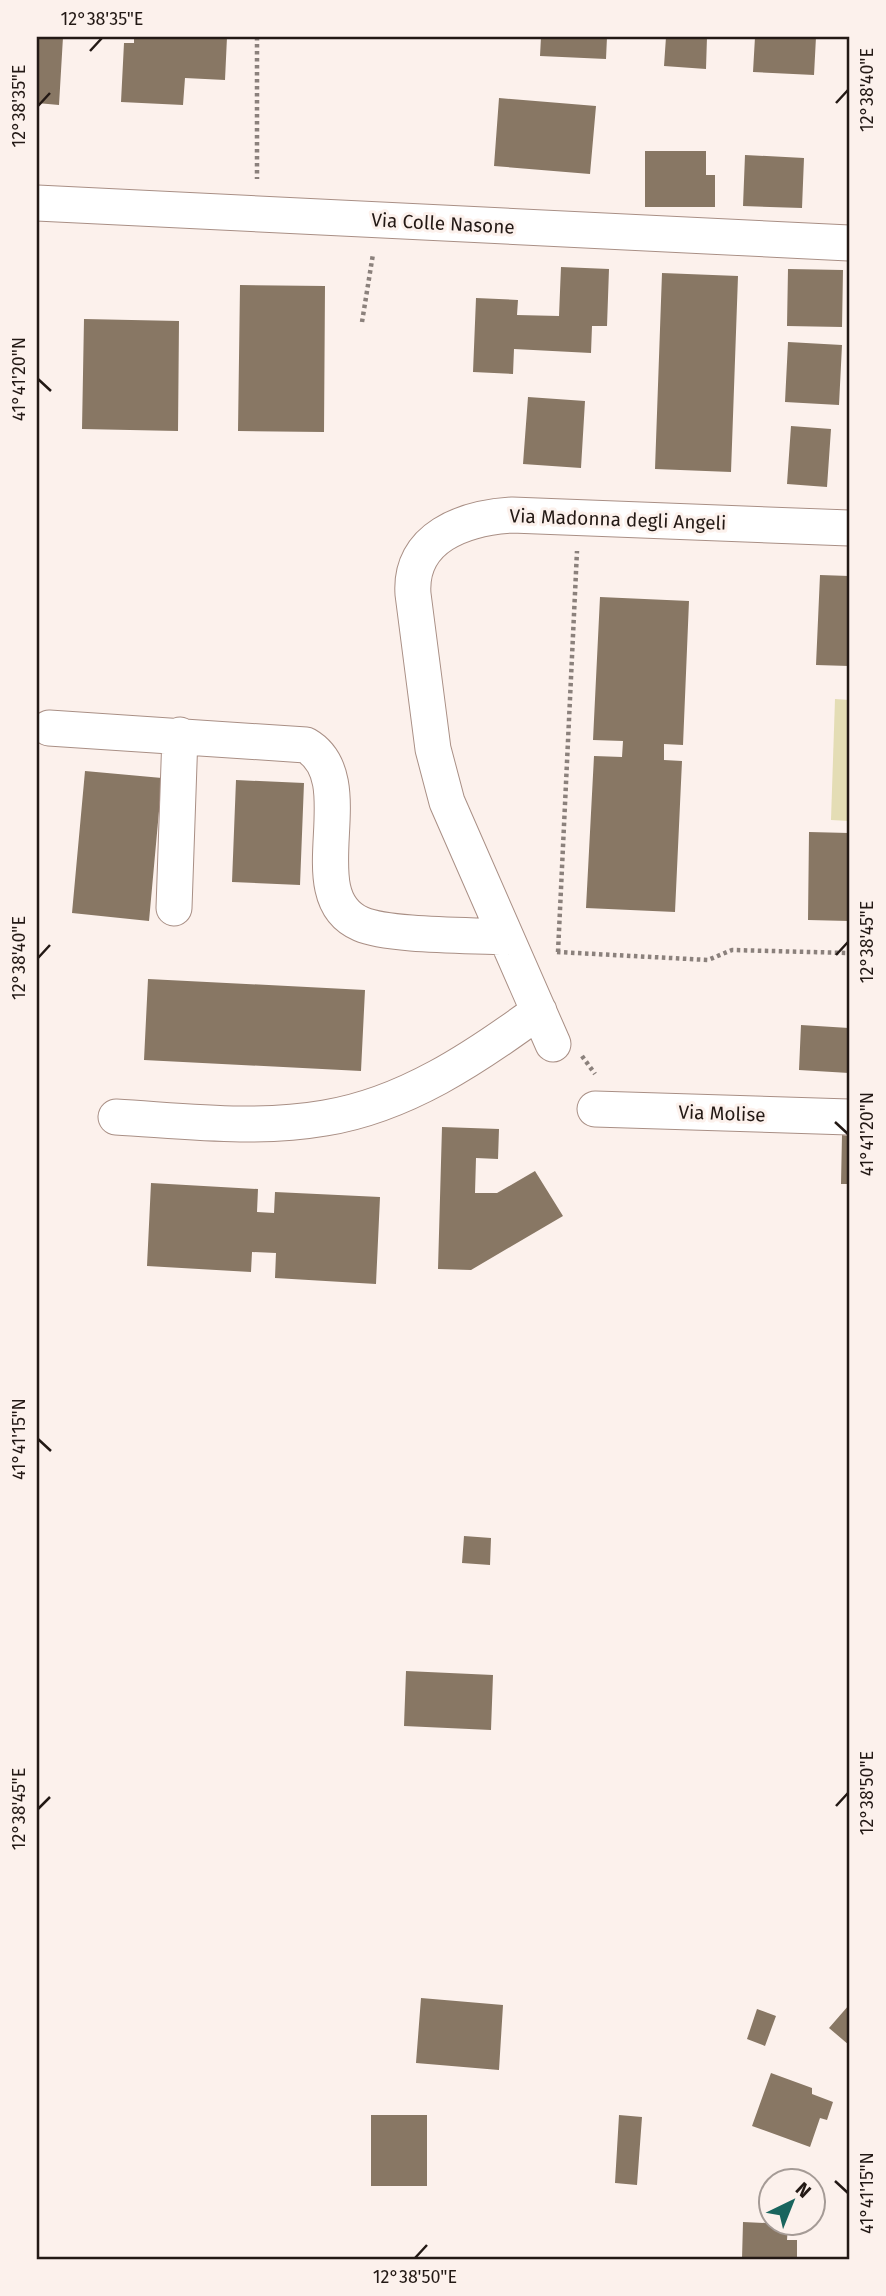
<svg xmlns="http://www.w3.org/2000/svg" width="886" height="2296" font-family="'Fira Sans',sans-serif">
<style>
.green{fill:#e4ddb5}
.building{fill:#887764}
.lines{fill:none;stroke-linecap:round;stroke-linejoin:round}
.minor-casing{stroke:#a98f85;stroke-width:37}
.path{stroke:#8b817c;stroke-width:4.5;stroke-dasharray:3.5 3.5;stroke-linecap:butt}
.minor{stroke:#fff;stroke-width:35}
.ticks{fill:none;stroke:#231915;stroke-width:2.5}
.labels{text-anchor:middle;stroke-width:6;stroke-linejoin:round;paint-order:stroke}
.street-label{font-size:19px;fill:#231915;stroke:#fcf1ec}
.neatline{fill:none;stroke:#231915;stroke-width:2.5}
.ticks-label{font-size:18px;text-anchor:middle;fill:#231915}
</style>
<rect width="100%" height="100%" fill="#fcf1ec"/>
<path class="green" d="M835,699l14,1v121l-18,-1z"/>
<path class="building" d="M37,37h26l-4,68 -22,-2z
M134,37h93l-2,43 -40,-2 -2,27 -62,-3 3,-59h10z
M541,37h66l-1,22 -66,-3z
M666,37h41l-1,32 -42,-3z
M755,37h61l-2,38 -61,-3z
M499,98l97,8 -6,68 -96,-8z
M645,151h61v24h9v32h-70z
M745,155l59,3 -2,50 -59,-2z
M561,267l48,2 -2,57h-15l-1,27 -77,-4 -1,25 -40,-2 3,-74 42,2 -1,15 42,1z
M788,269l55,1 -1,57 -55,-1z
M662,273l76,3 -7,196 -76,-3z
M240,285l85,1 -1,146 -86,-1z
M84,319l95,2 -1,110 -96,-2z
M788,342l54,3 -3,60 -54,-3z
M528,397l57,4 -4,67 -58,-4z
M791,426l40,3 -4,58 -40,-3z
M820,575l29,1v90l-33,-1z
M600,597l89,4 -6,144 -19,-1v16l18,1 -7,151 -89,-4 8,-152 28,1 1,-16 -30,-1z
M85,771l77,7 -13,143 -77,-8z
M236,780l68,3 -4,102 -68,-3z
M809,832l40,1v88l-41,-1z
M148,979l217,11 -4,81 -217,-11z
M801,1025l48,3v45l-50,-3z
M442,1127l57,2 -1,30 -22,-1 -1,35h22l38,-22 28,45 -92,54 -33,-1z
M842,1135l7,1v48h-8z
M151,1183l107,6 -1,23 17,1 1,-21 105,5 -4,87 -101,-6 1,-25 -24,-1 -1,20 -104,-6z
M464,1536l27,2 -1,27 -28,-2z
M406,1671l87,4 -2,55 -87,-4z
M421,1998l82,7 -4,65 -83,-7z
M849,2005v40l-20,-17z
M757,2009l19,7 -11,30 -18,-7z
M771,2073l41,15v6l21,8 -6,18 -7,-2 -10,29 -58,-21z
M371,2115h56v71h-56z
M619,2115l23,2 -5,68 -22,-2z
M743,2222l45,2 -1,16h10v19h-55z"/>
<g class="lines">
<defs>
<path id="minor" d="M37,203l812,40
M49,728l257,17c60,35 -11,151 55,179 27,12 111,11 145,13
M174,908l6,-173
M553,1044l-106,-242 -14,-53 -20,-155c-4,-57 51,-76 99,-79l337,13
M595,1109l254,8
M116,1117c69,4 140,13 209,1 80,-13 150,-60 214,-107"/>
</defs>
<use href="#minor" class="minor-casing"/>
<path class="path" d="M257,37v142
M362,322l11,-68
M557,952l151,8 24,-10 117,3
M558,952l19,-401
M582,1056l13,18"/>
<use href="#minor" class="minor"/>
</g>
<path class="ticks" d="M90,51l12,-13M836,103l12,-13M38,106l12,-13M38,379l13,12M836,955l12,-13M38,958l12,-13M835,1122l13,12M38,1439l13,12M836,1806l12,-13M38,1809l12,-12M835,2181l13,12M415,2258l12,-13"/>
<g class="labels">
<g class="street-label">
<text transform="translate(443 223) rotate(3)" y="7">Via Colle Nasone</text>
<text transform="translate(618 519) rotate(2)" y="7">Via Madonna degli Angeli</text>
<text transform="translate(722 1113) rotate(2)" y="7">Via Molise</text>
</g>
</g>
<rect width="886" height="2296" fill="none" stroke="#fcf1ec" stroke-width="77"/>
<g transform="translate(792 2202) rotate(43)"><circle r="33" fill="#fcf1ec" stroke="#a59b96" stroke-width="2"/>
<path d="M0-5L12 26L0 18L-12 26Z" fill="#19655e"/>
<text y="-10" font-size="19" font-weight="bold" text-anchor="middle" fill="#231915">N</text>
</g>
<rect x="38" y="38" width="810" height="2220" class="neatline"/>
<g class="ticks-label">
<text x="102" y="25">12°38'35"E</text>
<text transform="translate(867 90) rotate(-90)" y="6">12°38'40"E</text>
<text transform="translate(19 106) rotate(-90)" y="6">12°38'35"E</text>
<text transform="translate(19 379) rotate(-90)" y="6">41°41'20"N</text>
<text transform="translate(867 942) rotate(-90)" y="6">12°38'45"E</text>
<text transform="translate(19 958) rotate(-90)" y="6">12°38'40"E</text>
<text transform="translate(867 1134) rotate(-90)" y="6">41°41'20"N</text>
<text transform="translate(19 1439) rotate(-90)" y="6">41°41'15"N</text>
<text transform="translate(867 1793) rotate(-90)" y="6">12°38'50"E</text>
<text transform="translate(19 1809) rotate(-90)" y="6">12°38'45"E</text>
<text transform="translate(867 2193) rotate(-90)" y="6">41°41'15"N</text>
<text x="415" y="2283">12°38'50"E</text>
</g>
</svg>
